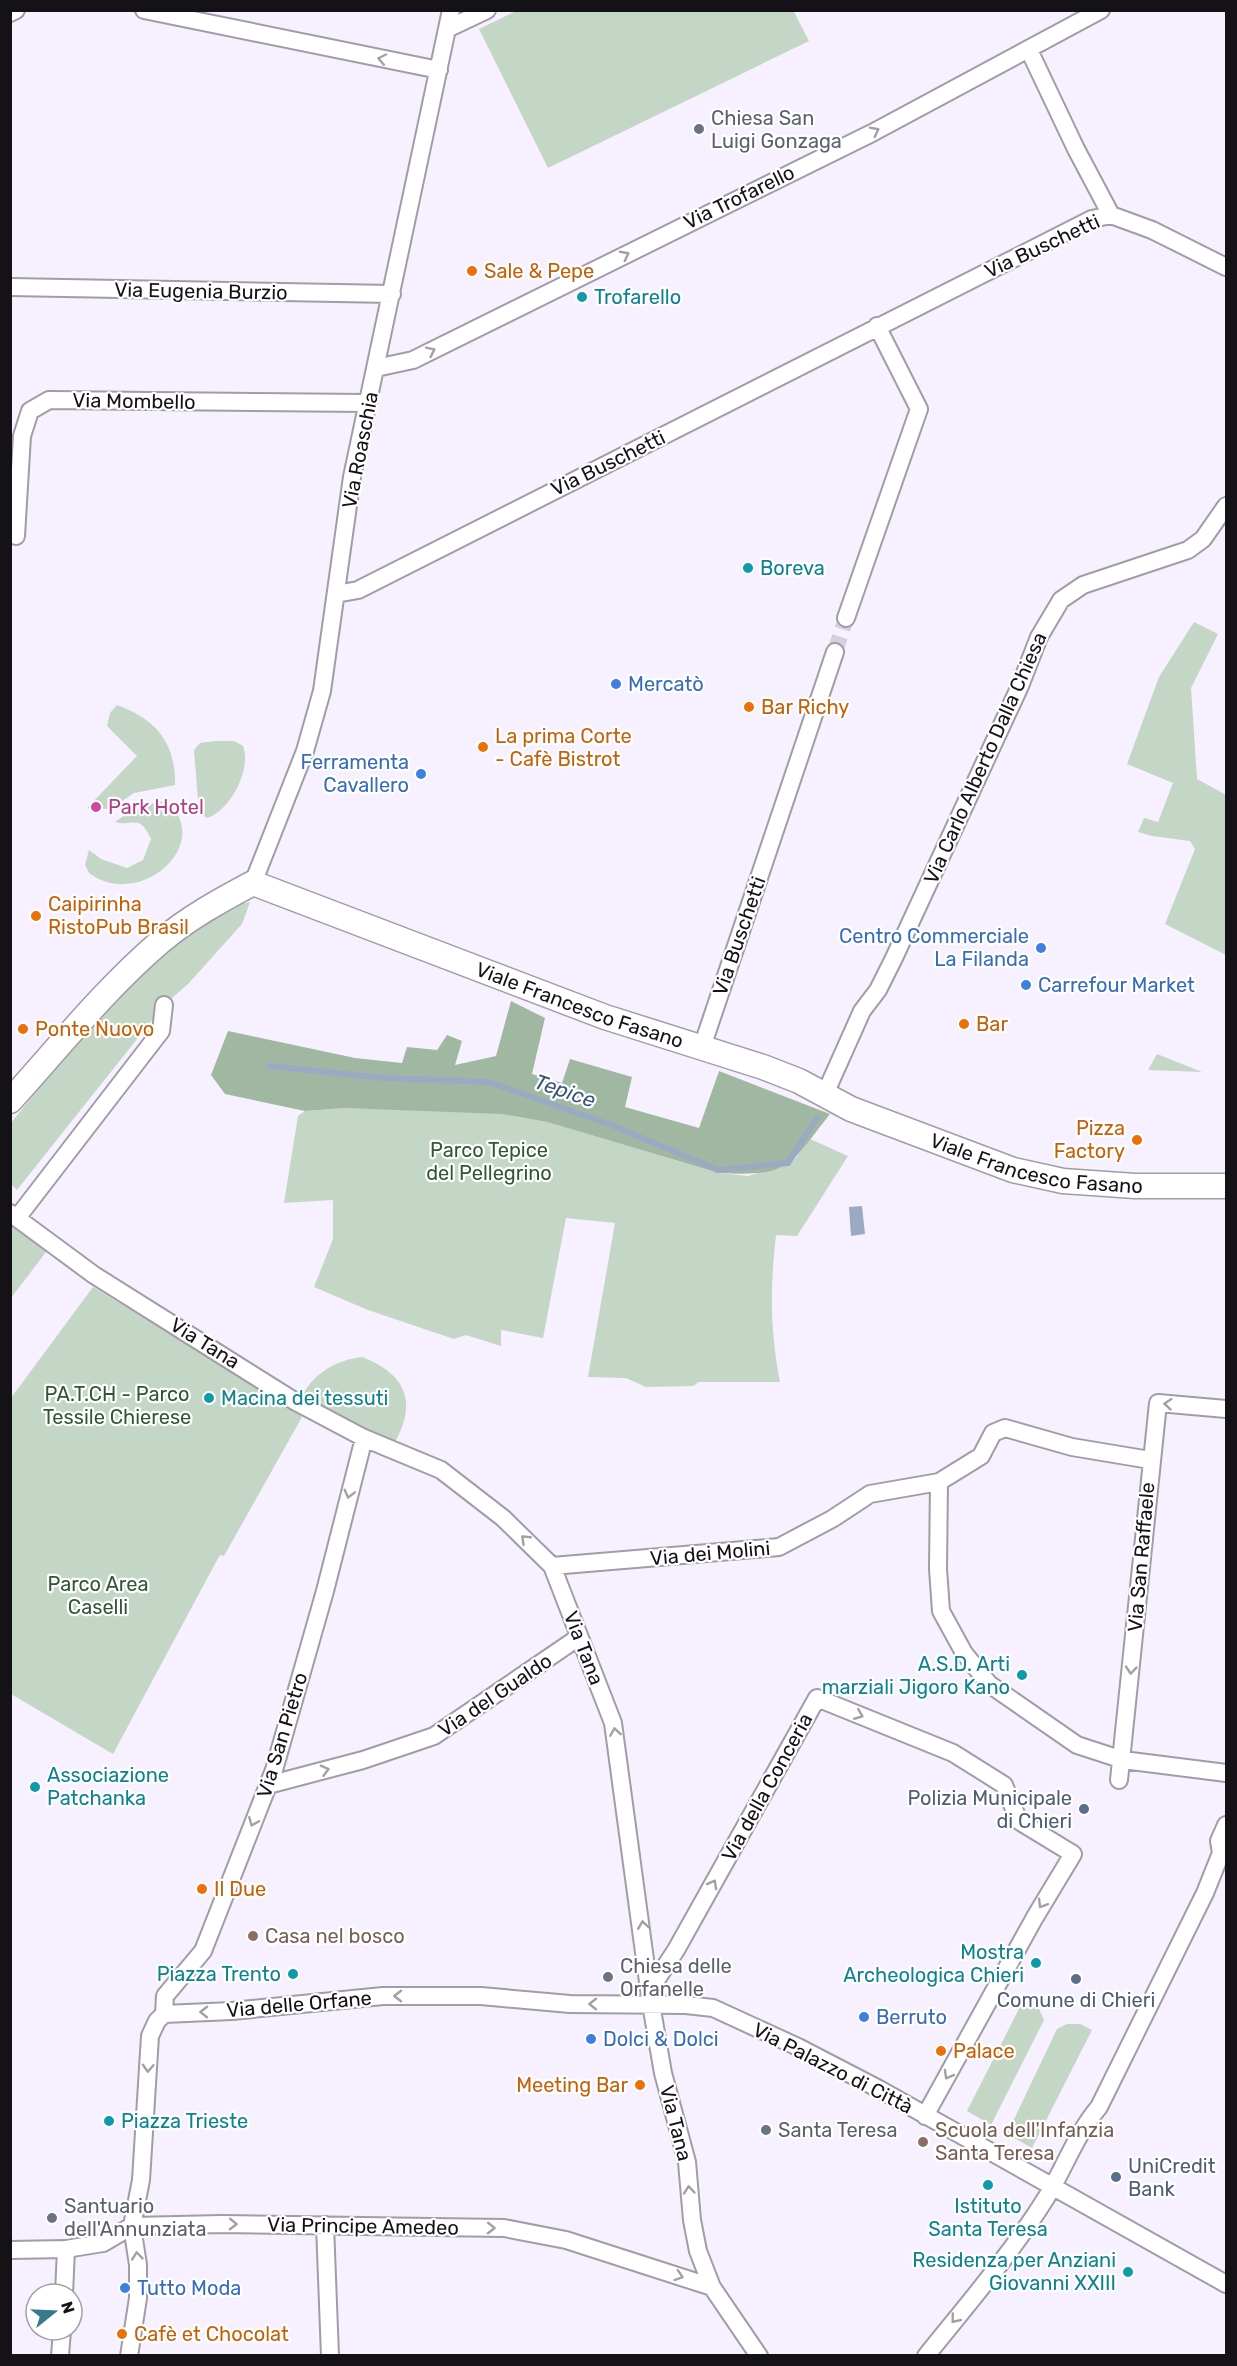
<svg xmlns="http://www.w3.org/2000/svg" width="1237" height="2366" font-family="Rubik,sans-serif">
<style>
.green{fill:#c4d6c5}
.forest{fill:#a0b8a2}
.water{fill:#9aaac3}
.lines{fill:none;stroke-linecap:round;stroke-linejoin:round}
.stream{stroke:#9aaac3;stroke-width:6}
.street-tunnel{stroke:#d5cfdb;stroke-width:16;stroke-dasharray:16 8;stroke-linecap:butt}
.street-casing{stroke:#a29ba8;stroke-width:20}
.secondary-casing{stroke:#a29ba8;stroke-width:27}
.street{stroke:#fff;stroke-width:16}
.secondary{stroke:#fff;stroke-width:24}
.oneway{stroke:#a1a0a2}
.worship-dot{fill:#6b7280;stroke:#fff;stroke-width:2}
.food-dot{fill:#e8710a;stroke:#fff;stroke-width:2}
.culture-dot{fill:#0f9aa8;stroke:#fff;stroke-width:2}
.shop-dot{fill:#3f7fe0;stroke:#fff;stroke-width:2}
.hotel-dot{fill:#d1479c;stroke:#fff;stroke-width:2}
.service-dot{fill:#5c6f8a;stroke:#fff;stroke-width:2}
.education-dot{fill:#8d6e63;stroke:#fff;stroke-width:2}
.labels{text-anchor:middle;stroke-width:4.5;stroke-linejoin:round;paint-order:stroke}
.worship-label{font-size:20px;fill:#5b616d;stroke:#fff;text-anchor:start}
.street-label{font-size:20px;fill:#141216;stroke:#fff}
.food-label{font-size:20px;fill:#c56008;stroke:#fff;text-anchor:start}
.culture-label{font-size:20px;fill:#0d838f;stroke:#fff;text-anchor:start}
.shop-label{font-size:20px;fill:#366cbe;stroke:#fff;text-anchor:start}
.hotel-label{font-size:20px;fill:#b23c85;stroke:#fff;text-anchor:start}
.park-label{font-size:20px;fill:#2f5635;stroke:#fff}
.service-label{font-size:20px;fill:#4e5e75;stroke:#fff;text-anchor:end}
.education-label{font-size:20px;fill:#785e54;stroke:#fff;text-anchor:start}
.water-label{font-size:21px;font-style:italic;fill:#3c547b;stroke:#fff}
</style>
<rect width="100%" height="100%" fill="#f7f0fe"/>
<path class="green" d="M793,10l16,31 -261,127 -69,-139 37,-18z
M1194,622l24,12 -27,54 6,91 29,16v160l-61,-31 30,-75 -5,-8 -38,-5 -14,-4 6,-14 14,4 15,-39 -46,-19 32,-87z
M117,705c39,14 59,38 58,80l-41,8 -24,16 -23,-1 50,-52 -30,-30 3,-13z
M215,741h19l9,5c9,23 -13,65 -36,72l-8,-5 -5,-63 6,-7z
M166,801c50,42 -26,110 -77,72l-4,-8 4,-15 12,9 26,9 16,-8 8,-21c-12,-26 -17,-12 -36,-17 13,-10 34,-20 51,-21z
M250,902l-8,22 -54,60 -24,21 -147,185 -6,-6v-61l101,-126 41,-35 70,-54z
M1157,1054l45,18 -54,-2z
M345,1108l142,3 60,11 172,51 29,3 43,-12 19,-25 38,17 -51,80 -21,-1c-6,53 -6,95 4,147h-81l-6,4 -47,1 -20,-9 -38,-1 27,-154 -49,-5 -23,120 -42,-8v16l-35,-11 -12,4 -86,-29 -54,-23 19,-48v-39l-49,3 14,-87 7,-5z
M11,1223l35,29 -35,46z
M93,1287l202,123 7,7 -78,139 -4,-1 -4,7 -103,192 -102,-60v-296z
M362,1357c49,19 55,50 29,92l-92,-45c9,-28 36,-44 63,-47z
M1025,1997l10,3 9,20 -53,105 -24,-14z
M1080,2024l12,6 -60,118 -25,-14 50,-105 10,-5z"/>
<path class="forest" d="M511,1001l34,17 -13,56 30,9 8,-24 62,18 -7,30 74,21 20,-57 111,43c-41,52 -40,63 -111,59l-172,-51 -45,-8 -157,-6 -40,3 -80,-17 -14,-19 17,-44 127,27 47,5 5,-16 30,3 10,-15 15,6 -7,24 41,-9z"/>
<path class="water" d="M862,1206l3,28 -14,2 -2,-29z"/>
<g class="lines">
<path class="stream" d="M270,1066l114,12 105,4 125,44 104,44 70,-7 29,-45"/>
<path class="street-tunnel" d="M835,652l11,-34"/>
<defs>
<path id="street" d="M144,10l295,60
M10,13l6,-3
M447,29l40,-19
M1029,50l47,99 35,66
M1111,215l41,15 74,37
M10,287l382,7
M376,368l37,-8 184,-91 275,-136 229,-123
M16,536l6,-100 8,-25 19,-11 318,3
M336,594l22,-4 734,-371 19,-4
M846,618l73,-209 -42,-83
M253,883l52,-132 17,-60 30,-214 99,-467
M701,1050l134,-398
M825,1094l37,-83 16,-21 16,-32 126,-272 19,-49 22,-37 22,-15 105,-35 15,-11 23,-33
M10,1213l84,62 202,127 68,36 77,32 62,48 49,48 61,157 38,281 12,69 24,89 5,58 6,31 14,36 47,69
M17,1218l144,-187 3,-26
M939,1482l-1,87 3,42 23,42 25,31 88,61 46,15 103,13
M552,1566l227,-19 53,-28 38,-25 69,-12 42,-26 12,-23 12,-5 67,19 78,13
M1119,1780l39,-377 68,6
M268,1785l95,-25 71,-24 145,-99
M651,1988l25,-38 141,-252 136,55 51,32 15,36 54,33 -38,63 -110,199
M164,2014l1,-18 38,-45 71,-181 51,-179 39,-153
M325,2225l5,131
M10,2250l56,-1 37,-6 29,-17 90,-2 282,4 62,12 146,47
M64,2294l2,-45
M60,2356l2,-26
M129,2356l9,-58v-33l-6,-39 9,-46 9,-144 7,-15 7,-7 68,-3 151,-15h98l89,8 116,1 27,3 85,39 81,42 347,195
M926,2356c41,-51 85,-102 120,-158 18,-29 30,-64 53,-91l106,-214 16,-40 -2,-12 7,-16"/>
<g id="secondary">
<path id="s1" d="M10,1101c49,-54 95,-112 150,-159 28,-24 61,-42 93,-59l352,134 158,50 36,14 52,28 162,61 50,11 72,5h91"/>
</g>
</defs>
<use href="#street" class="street-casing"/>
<use href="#secondary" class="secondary-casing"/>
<use href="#street" class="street"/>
<use href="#secondary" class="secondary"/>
</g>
<defs><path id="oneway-chevron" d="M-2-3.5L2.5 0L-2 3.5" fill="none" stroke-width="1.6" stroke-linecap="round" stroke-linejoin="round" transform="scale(1.5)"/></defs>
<g class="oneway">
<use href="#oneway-chevron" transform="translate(382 59) rotate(-168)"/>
<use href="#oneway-chevron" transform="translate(875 131) rotate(-27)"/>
<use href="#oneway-chevron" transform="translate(625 255) rotate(-28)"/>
<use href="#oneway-chevron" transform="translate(431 351) rotate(-26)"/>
<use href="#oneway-chevron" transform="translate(1168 1404) rotate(-175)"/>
<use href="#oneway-chevron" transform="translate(349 1494) rotate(104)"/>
<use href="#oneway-chevron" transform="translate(525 1539) rotate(-136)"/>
<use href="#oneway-chevron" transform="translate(1131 1670) rotate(95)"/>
<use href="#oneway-chevron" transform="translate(859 1715) rotate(22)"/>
<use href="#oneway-chevron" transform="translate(615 1732) rotate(-99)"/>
<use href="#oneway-chevron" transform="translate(325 1770) rotate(-15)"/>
<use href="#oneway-chevron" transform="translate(253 1822) rotate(112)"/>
<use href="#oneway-chevron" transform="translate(713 1884) rotate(-61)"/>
<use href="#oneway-chevron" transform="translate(1042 1904) rotate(121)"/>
<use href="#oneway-chevron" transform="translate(643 1925) rotate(-98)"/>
<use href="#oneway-chevron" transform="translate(398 1996) rotate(180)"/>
<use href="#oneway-chevron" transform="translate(593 2004) rotate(180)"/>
<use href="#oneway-chevron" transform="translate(204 2012) rotate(-179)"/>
<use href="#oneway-chevron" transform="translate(148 2068) rotate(93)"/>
<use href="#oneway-chevron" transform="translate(948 2075) rotate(119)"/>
<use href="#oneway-chevron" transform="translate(689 2190) rotate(-95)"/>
<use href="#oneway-chevron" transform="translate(233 2224) rotate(1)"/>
<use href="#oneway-chevron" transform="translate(491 2228) rotate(1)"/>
<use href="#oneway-chevron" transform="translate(137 2256) rotate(-96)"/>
<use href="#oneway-chevron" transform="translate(679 2276) rotate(18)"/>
<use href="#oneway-chevron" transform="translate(955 2319) rotate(129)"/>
</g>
<g class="worship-dot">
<circle cx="699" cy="129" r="6"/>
<circle cx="608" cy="1977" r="6"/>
<circle cx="766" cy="2130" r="6"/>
<circle cx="52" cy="2218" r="6"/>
</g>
<g class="food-dot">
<circle cx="472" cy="271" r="6"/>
<circle cx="749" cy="707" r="6"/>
<circle cx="483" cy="747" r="6"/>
<circle cx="36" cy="916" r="6"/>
<circle cx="964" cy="1024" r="6"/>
<circle cx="23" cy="1029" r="6"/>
<circle cx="1137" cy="1140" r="6"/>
<circle cx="202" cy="1889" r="6"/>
<circle cx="941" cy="2051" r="6"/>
<circle cx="640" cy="2085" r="6"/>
<circle cx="122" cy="2334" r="6"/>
</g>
<g class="culture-dot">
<circle cx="582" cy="297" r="6"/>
<circle cx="748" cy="568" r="6"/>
<circle cx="209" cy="1398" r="6"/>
<circle cx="1022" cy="1675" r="6"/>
<circle cx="35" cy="1787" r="6"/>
<circle cx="1036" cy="1963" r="6"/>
<circle cx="293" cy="1974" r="6"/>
<circle cx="109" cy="2121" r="6"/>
<circle cx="988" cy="2185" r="6"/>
<circle cx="1128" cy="2272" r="6"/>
</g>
<g class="shop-dot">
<circle cx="616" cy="684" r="6"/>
<circle cx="421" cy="774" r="6"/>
<circle cx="1041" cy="948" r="6"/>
<circle cx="1026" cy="985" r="6"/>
<circle cx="864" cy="2017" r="6"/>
<circle cx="591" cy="2039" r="6"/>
<circle cx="125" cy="2288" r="6"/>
</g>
<circle class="hotel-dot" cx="96" cy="807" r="6"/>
<g class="service-dot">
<circle cx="1084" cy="1809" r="6"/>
<circle cx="1076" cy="1979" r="6"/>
<circle cx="1116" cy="2177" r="6"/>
</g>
<g class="education-dot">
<circle cx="253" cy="1936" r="6"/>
<circle cx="923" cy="2142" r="6"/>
</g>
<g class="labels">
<g class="worship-label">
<text x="711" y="125">Chiesa San<tspan x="711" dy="23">Luigi Gonzaga</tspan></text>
<text x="620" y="1973">Chiesa delle<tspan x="620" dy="23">Orfanelle</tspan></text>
<text x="778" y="2137">Santa Teresa</text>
<text x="64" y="2213">Santuario<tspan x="64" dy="23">dell'Annunziata</tspan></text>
</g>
<g class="street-label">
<text transform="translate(739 197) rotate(-26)" y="7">Via Trofarello</text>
<text transform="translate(1042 246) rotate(-25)" y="7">Via Buschetti</text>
<text transform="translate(201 291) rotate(1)" y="7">Via Eugenia Burzio</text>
<text transform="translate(134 401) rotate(1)" y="7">Via Mombello</text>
<text transform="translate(360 450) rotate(-79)" y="7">Via Roaschia</text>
<text transform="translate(608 463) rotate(-26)" y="7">Via Buschetti</text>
<text transform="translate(985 758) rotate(-66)" y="7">Via Carlo Alberto Dalla Chiesa</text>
<text transform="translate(739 936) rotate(-71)" y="7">Via Buschetti</text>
<text dy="7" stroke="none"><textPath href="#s1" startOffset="678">Viale Francesco Fasano</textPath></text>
<text dy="7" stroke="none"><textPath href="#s1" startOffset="1164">Viale Francesco Fasano</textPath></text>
<text transform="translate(205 1343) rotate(32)" y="7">Via Tana</text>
<text transform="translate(710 1553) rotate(-5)" y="7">Via dei Molini</text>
<text transform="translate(1141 1557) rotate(-85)" y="7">Via San Raffaele</text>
<text transform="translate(584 1648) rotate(69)" y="7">Via Tana</text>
<text transform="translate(495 1695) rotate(-34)" y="7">Via del Gualdo</text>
<text transform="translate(282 1735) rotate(-73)" y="7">Via San Pietro</text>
<text transform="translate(767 1787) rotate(-61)" y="7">Via della Conceria</text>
<text transform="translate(299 2004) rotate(-5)" y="7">Via delle Orfane</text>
<text transform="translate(833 2068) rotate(27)" y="7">Via Palazzo di Città</text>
<text transform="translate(676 2123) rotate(76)" y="7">Via Tana</text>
<text transform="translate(363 2226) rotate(1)" y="7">Via Principe Amedeo</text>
</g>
<g class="food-label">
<text x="484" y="278">Sale &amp; Pepe</text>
<text x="761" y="714">Bar Richy</text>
<text x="495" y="743">La prima Corte<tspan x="495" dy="23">- Cafè Bistrot</tspan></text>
<text x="48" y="911">Caipirinha<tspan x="48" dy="23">RistoPub Brasil</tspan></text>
<text x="976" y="1031">Bar</text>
<text x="35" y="1036">Ponte Nuovo</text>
<text x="1125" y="1135" text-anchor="end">Pizza<tspan x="1125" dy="23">Factory</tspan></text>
<text x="214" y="1896">Il Due</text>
<text x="953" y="2058">Palace</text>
<text x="628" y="2092" text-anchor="end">Meeting Bar</text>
<text x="134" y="2341">Cafè et Chocolat</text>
</g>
<g class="culture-label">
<text x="594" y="304">Trofarello</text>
<text x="760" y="575">Boreva</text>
<text x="221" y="1405">Macina dei tessuti</text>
<text x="1010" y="1671" text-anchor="end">A.S.D. Arti<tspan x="1010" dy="23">marziali Jigoro Kano</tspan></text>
<text x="47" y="1782">Associazione<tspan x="47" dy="23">Patchanka</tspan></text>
<text x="1024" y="1959" text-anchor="end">Mostra<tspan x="1024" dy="23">Archeologica Chieri</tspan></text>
<text x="281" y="1981" text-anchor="end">Piazza Trento</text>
<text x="121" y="2128">Piazza Trieste</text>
<text x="988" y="2213" text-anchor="middle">Istituto<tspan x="988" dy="23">Santa Teresa</tspan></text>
<text x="1116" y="2267" text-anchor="end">Residenza per Anziani<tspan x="1116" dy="23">Giovanni XXIII</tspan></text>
</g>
<g class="shop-label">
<text x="628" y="691">Mercatò</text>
<text x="409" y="769" text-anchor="end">Ferramenta<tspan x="409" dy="23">Cavallero</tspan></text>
<text x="1029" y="943" text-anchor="end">Centro Commerciale<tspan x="1029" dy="23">La Filanda</tspan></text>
<text x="1038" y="992">Carrefour Market</text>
<text x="876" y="2024">Berruto</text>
<text x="603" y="2046">Dolci &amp; Dolci</text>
<text x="137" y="2295">Tutto Moda</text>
</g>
<g class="hotel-label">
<text x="108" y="814">Park Hotel</text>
</g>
<g class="park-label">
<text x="489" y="1157">Parco Tepice<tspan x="489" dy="23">del Pellegrino</tspan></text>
<text x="117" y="1401">PA.T.CH - Parco<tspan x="117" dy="23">Tessile Chierese</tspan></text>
<text x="98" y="1591">Parco Area<tspan x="98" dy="23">Caselli</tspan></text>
</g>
<g class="service-label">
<text x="1072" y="1805">Polizia Municipale<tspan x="1072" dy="23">di Chieri</tspan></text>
<text x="1076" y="2007" text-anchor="middle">Comune di Chieri</text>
<text x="1128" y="2173" text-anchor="start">UniCredit<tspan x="1128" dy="23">Bank</tspan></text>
</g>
<g class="education-label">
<text x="265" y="1943">Casa nel bosco</text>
<text x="935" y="2137">Scuola dell'Infanzia<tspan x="935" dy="23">Santa Teresa</tspan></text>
</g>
<g class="water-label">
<text transform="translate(565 1091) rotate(19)" y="7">Tepice</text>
</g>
</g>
<rect width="1237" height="2366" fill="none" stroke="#141216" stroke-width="24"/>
<g transform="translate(54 2312) rotate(72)"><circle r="28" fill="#ffffff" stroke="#a1a0a2" stroke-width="1.5"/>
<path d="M0-4.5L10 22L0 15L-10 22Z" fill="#377b8b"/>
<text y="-9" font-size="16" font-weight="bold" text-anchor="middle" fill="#141216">N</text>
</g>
</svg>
